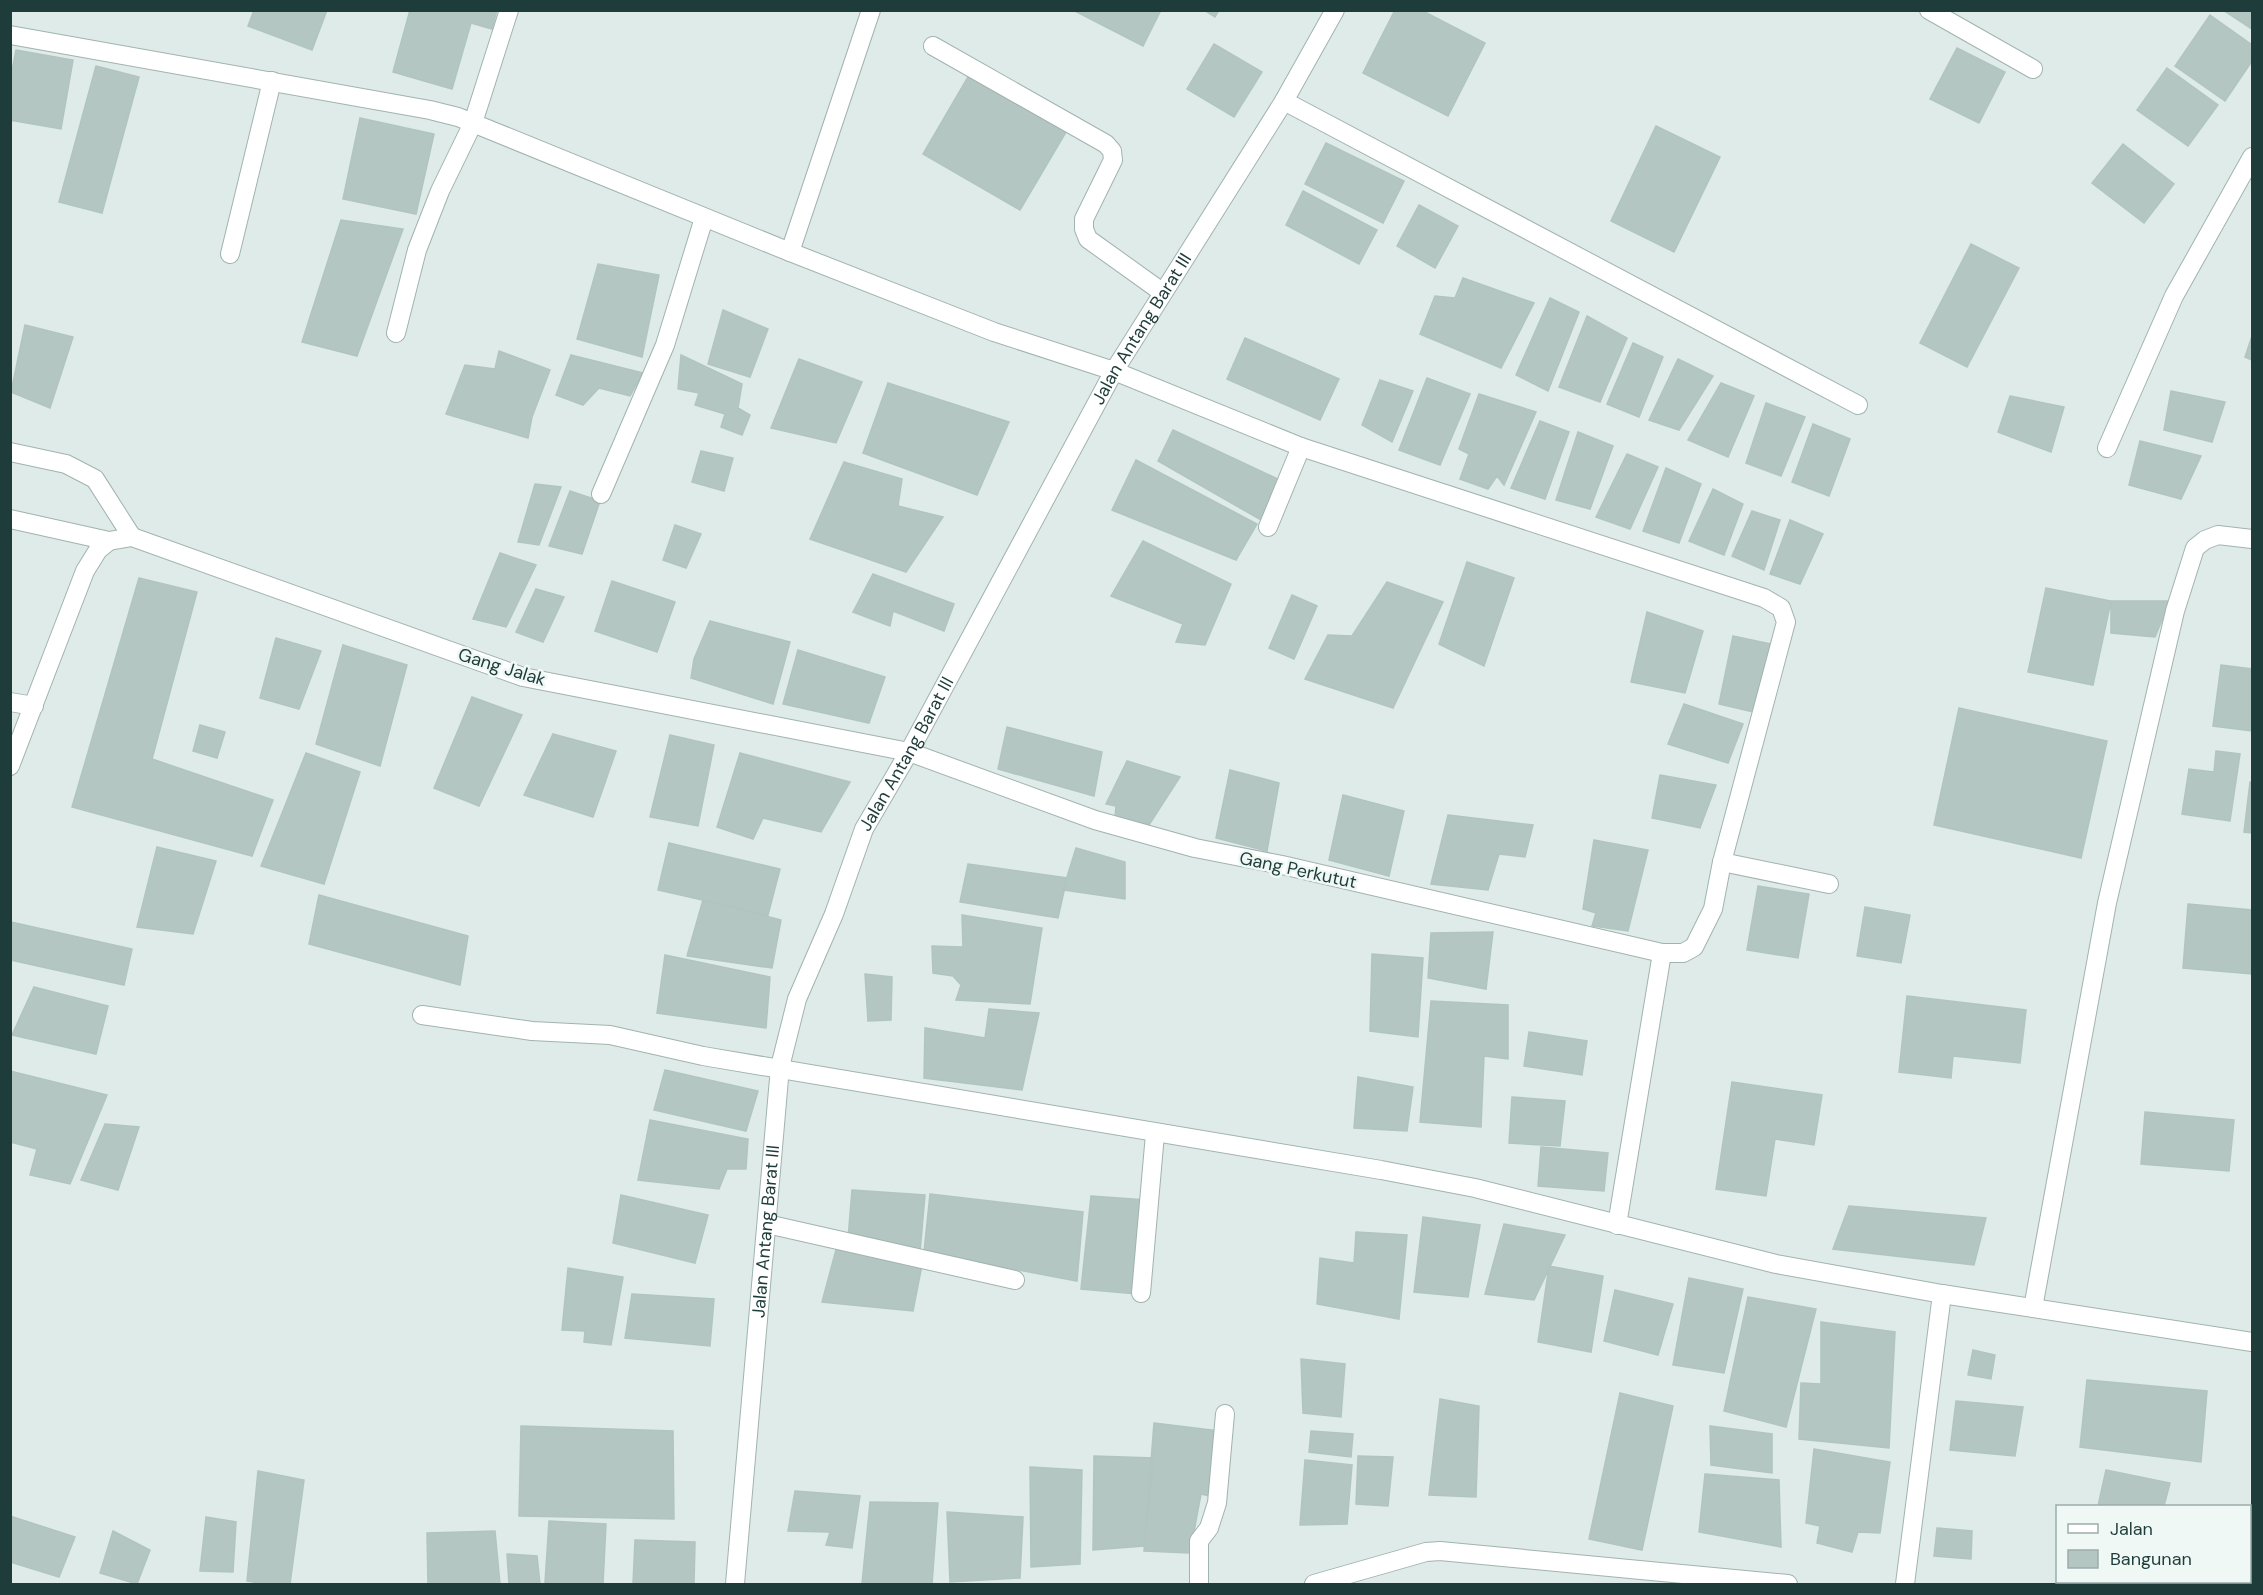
<svg xmlns="http://www.w3.org/2000/svg" width="2263" height="1595" font-family="'DM Sans',sans-serif">
<style>
.building{fill:#b4c6c1;stroke:#b1c5c0;stroke-width:1.5}
.lines{fill:none;stroke-linecap:round;stroke-linejoin:round}
.minor-casing{stroke:#a1b3b0;stroke-width:20}
.minor{stroke:#fff;stroke-width:18}
.labels{text-anchor:middle;stroke-width:5;stroke-linejoin:round;paint-order:stroke}
.street-label{font-size:18px;fill:#1e3c39;stroke:#eff8f5}
</style>
<rect width="100%" height="100%" fill="#deebe8"/>
<path class="building" d="M254,10h73l-15,40 -64,-24z
M410,10h87l-5,19 -21,-6 -19,66 -59,-17z
M1073,10h88l-18,36z
M1204,10h15l-4,7z
M1395,10h26l64,33 -37,73 -85,-43z
M2223,10h29v19z
M2210,15l42,30v16l-27,40 -50,-35z
M1214,44l48,28 -28,45 -47,-28z
M1957,48l48,24 -26,51 -49,-24z
M16,50l57,10 -12,69 -51,-9v-39z
M96,66l43,11 -37,136 -43,-11z
M2167,68l51,37 -30,41 -51,-36z
M972,70l97,57 -49,83 -97,-56z
M360,118l74,16 -18,80 -73,-15z
M1656,126l64,31 -46,95 -63,-31z
M1326,143l78,38 -21,42 -78,-39z
M2123,144l51,40 -30,39 -52,-40z
M1303,191l74,39 -18,34 -73,-39z
M1419,205l39,21 -23,42 -38,-22z
M341,220l62,9 -46,127 -55,-14z
M1971,244l48,24 -52,99 -47,-24z
M598,264l61,11 -17,82 -65,-18z
M1463,278l71,25 -33,65 -81,-34 15,-38 20,2z
M1550,298l29,14 -31,79 -32,-16z
M723,310l45,19 -18,48 -42,-13z
M1587,316l40,22 -27,64 -41,-15z
M25,325l48,12 -23,71 -39,-16z
M2252,336v24l-7,-3z
M1245,338l94,41 -19,41 -93,-41z
M1633,343l30,14 -24,60 -32,-13z
M499,351l51,19 -18,47 -4,21 -82,-24 19,-49 30,4z
M571,355l72,18 -13,23 -31,-8 -16,17 -27,-10z
M681,355l61,29 -4,24 12,7 -8,20 -21,-8 4,-13 -30,-9 4,-12 -21,-4z
M799,359l63,23 -26,61 -65,-15z
M1678,359l35,17 -34,54 -30,-10z
M1427,378l43,16 -30,71 -41,-15z
M1380,380l33,11 -21,51 -30,-17z
M888,383l121,39 -32,73 -114,-42z
M1721,383l33,13 -26,61 -40,-17z
M2171,391l54,11 -13,40 -48,-12z
M1479,394l57,18 -32,73 -7,-9 -9,13 -28,-10 9,-25 -10,-5z
M2010,396l54,11 -13,45 -53,-20z
M1766,403l39,14 -24,59 -35,-13z
M1540,421l29,11 -24,67 -34,-11z
M1813,424l37,15 -21,57 -37,-14z
M1173,430l107,50 -19,40 -103,-59z
M1578,432l35,14 -23,63 -34,-9z
M2140,441l61,15 -20,43 -52,-14z
M701,451l32,7 -9,33 -32,-9z
M1627,454l31,13 -28,62 -34,-12z
M1136,460l121,64 -21,36 -124,-50z
M844,462l58,17 -4,27 45,11 -37,55 -96,-33z
M1666,468l35,16 -22,59 -36,-12z
M535,484l26,3 -22,58 -21,-3z
M1713,489l30,15 -19,51 -35,-14z
M570,491l30,10 -18,53 -33,-8z
M1752,511l28,9 -16,50 -32,-14z
M1790,520l33,14 -23,50 -30,-10z
M675,525l26,9 -15,34 -23,-8z
M1143,541l88,43 -26,61 -29,-3 7,-18 -72,-28z
M500,553l36,12 -30,62 -33,-8z
M1467,562l47,16 -30,88 -45,-22z
M873,574l81,30 -10,27 -51,-20 -3,15 -37,-14z
M139,578l58,14 -45,167 121,41 -21,56 -180,-49z
M612,581l63,21 -18,50 -62,-21z
M1387,582l56,20 -50,106 -88,-29 23,-44 24,1z
M2046,588l65,13 -18,84 -65,-13z
M536,589l28,8 -21,45 -27,-10z
M1292,595l25,11 -23,53 -25,-11z
M2111,601h59l-15,36 -44,-4z
M1647,612l56,19 -18,62 -54,-11z
M710,621l80,21 -17,62 -82,-26 3,-19z
M1733,636l43,9 -18,68 -39,-9z
M276,638l45,13 -22,58 -39,-11z
M343,645l64,20 -27,101 -64,-22z
M798,650l87,27 -16,46 -86,-19z
M2221,665l31,4v62l-39,-5z
M472,697l50,18 -43,91 -45,-18z
M1684,704l59,20 -15,39 -60,-19z
M1959,708l148,33 -26,117 -147,-33z
M200,725l25,7 -8,26 -24,-7z
M1007,727l95,25 -8,44 -96,-27z
M553,734l63,17 -23,66 -69,-22z
M670,735l44,10 -16,81 -48,-9z
M2216,751l24,3 -10,67 -48,-7 7,-45 25,3z
M306,753l54,19 -36,112 -63,-18z
M740,753l110,29 -29,50 -58,-14 -10,21 -36,-12z
M1127,761l53,16 -31,48 -34,-8 1,-11 -10,-2z
M1230,770l49,13 -12,68 -51,-13z
M1660,775l56,10 -16,43 -48,-10z
M2250,782h2v51l-8,-1z
M1343,795l61,16 -15,65 -60,-16z
M1448,815l85,10 -8,32 -26,-3 -11,36 -57,-6z
M1594,840l54,10 -20,81 -36,-5 4,-13 -13,-4z
M669,843l111,26 -12,46 -110,-25z
M157,847l59,14 -23,73 -56,-7z
M1076,848l49,14v37l-62,-9z
M968,864l99,14 -9,40 -98,-16z
M1758,886l51,8 -11,64 -51,-8z
M319,895l149,41 -8,49 -151,-41z
M703,900l78,20 -9,48 -85,-12z
M2188,904l64,6v64l-69,-6z
M1865,907l45,8 -9,48 -44,-7z
M962,915l80,13 -12,76 -74,-4 5,-15 -8,-9 -20,-3 -1,-27 31,1z
M11,922l121,27 -8,36 -114,-25z
M1493,932l-7,57 -58,-11 3,-45z
M1372,954l51,4 -5,79 -48,-6z
M665,955l105,22 -4,51 -109,-15z
M865,974l27,3 -1,43 -23,1z
M34,987l74,19 -12,48 -84,-19z
M1907,996l119,14 -6,53 -67,-7 -2,22 -52,-6z
M1431,1001l77,4v54l-24,-3 -3,71 -61,-5z
M989,1009l50,4 -17,77 -98,-12 1,-50 60,10z
M1529,1032l58,9 -5,34 -58,-9z
M665,1070l93,21 -12,40 -92,-21z
M10,1071l97,24 -37,89 -40,-9 7,-26 -27,-7z
M1358,1077l55,10 -6,44 -53,-3z
M1732,1082l90,13 -8,50 -39,-6 -9,57 -50,-7z
M1512,1097l53,4 -5,45 -51,-3z
M2145,1112l89,8 -5,51 -88,-7z
M650,1120l98,19 -2,30h-19l-8,20 -81,-9z
M105,1124l34,3 -21,63 -37,-10z
M1541,1147l67,6 -4,38 -66,-5z
M852,1190l73,5 -5,57 -72,-13z
M930,1194l153,18 -6,69 -153,-29z
M621,1195l87,20 -13,48 -82,-20z
M1091,1196l55,4 -9,94 -56,-5z
M1849,1206l137,12 -12,47 -141,-16z
M1423,1217l57,8 -12,72 -54,-5z
M1504,1224l61,11 -31,65 -49,-6z
M1356,1232l51,3 -8,84 -82,-15 3,-46 34,5z
M837,1246l86,14 -10,51 -91,-9z
M1549,1266l54,10 -12,76 -53,-10z
M568,1268l55,9 -12,68 -27,-3 1,-11 -23,-1z
M1689,1278l54,11 -19,84 -51,-8z
M1615,1290l58,14 -15,51 -54,-14z
M632,1294l82,5 -4,47 -85,-8z
M1748,1297l68,12 -30,118 -62,-16z
M1821,1322l74,10 -6,116 -90,-9 2,-56 20,1z
M1973,1350l22,5 -4,24 -23,-4z
M1301,1359l44,5 -4,53 -38,-4z
M2087,1380l120,11 -6,71 -121,-15z
M1620,1393l53,13 -31,144 -53,-11z
M1440,1399l39,7 -3,91 -47,-2z
M1956,1401l67,6 -8,49 -65,-6z
M1154,1423l65,8 -5,66 -13,-3 -11,59 -46,-2z
M521,1426l152,5 1,88 -155,-3z
M1710,1426l62,8v39l-61,-8z
M1311,1431l42,3 -2,23 -42,-5z
M1814,1449l76,13 -10,71 -22,-1 -6,20 -35,-9 3,-17 -14,-3z
M1094,1456l60,2 -10,88 -51,4z
M1358,1456l35,1 -5,49 -32,-2z
M1305,1460l47,5 -5,59 -47,1z
M1030,1467l52,3 -2,94 -49,3z
M2106,1470l64,13 -6,23h-66z
M258,1471l46,9 -14,104h-25l-18,-3z
M1705,1474l74,6 2,67 -82,-15z
M795,1491l65,5 -8,52 -26,-3 4,-13 -42,-1z
M870,1502l68,1 -6,81h-70z
M947,1512l76,5 -3,61 -70,4z
M10,1516l65,21 -16,40 -49,-15z
M206,1517l30,5 -3,50 -33,-1z
M549,1521l57,3 -3,60 -58,-1z
M1937,1528l35,3 -1,28 -37,-3z
M113,1531l37,19 -13,34 -37,-11z
M495,1531l5,53h-72l-1,-51z
M635,1540l60,2 -1,42h-61z
M507,1554l30,2 3,28h-31z"/>
<g class="lines">
<defs>
<g id="minor">
<path d="M1929,10l104,59"/>
<path d="M10,35l420,75 28,7 332,135 204,80 120,39 187,76 463,151 17,10 5,14 -64,240 -9,47 -19,38 -11,6h-21l-380,-88 -87,-17 -100,-28 -186,-68 -386,-75 -391,-140 -23,4 -99,-22"/>
<path d="M933,46l173,98 6,7 1,9 -29,59v10l4,10 74,53"/>
<path d="M1284,101l574,304"/>
<path d="M790,252l81,-242"/>
<path d="M230,254l42,-173"/>
<path d="M396,333l21,-83 23,-59 33,-68 36,-113"/>
<path d="M2107,448l67,-152 78,-139"/>
<path d="M10,452l56,12 29,15 37,58"/>
<path d="M601,494l64,-149 39,-127"/>
<path d="M1268,527l33,-80"/>
<path d="M10,702l24,4"/>
<path d="M10,766l75,-195 13,-21 11,-9"/>
<path d="M1722,862l107,22"/>
<path d="M422,1015l110,16 78,4 93,21 678,114 94,18 301,76 166,30 310,48"/>
<path d="M767,1224l248,56"/>
<path d="M1617,1225l45,-272"/>
<path d="M1141,1293l14,-159"/>
<path d="M2033,1308l74,-405 68,-292 20,-63 10,-8 13,-5 34,4"/>
<path id="s1" d="M735,1584l45,-517 17,-68 37,-85 30,-85 45,-77 205,-381 170,-270 51,-91"/>
<path d="M1199,1584v-43l10,-13 8,-25 8,-89"/>
<path d="M1314,1584l112,-32 14,-1 348,33"/>
<path d="M1905,1584l37,-290"/>
</g>
</defs>
<use href="#minor" class="minor-casing"/>
<use href="#minor" class="minor"/>
</g>
<g class="labels">
<g class="street-label">
<text dy="6" stroke="none"><textPath href="#s1" startOffset="1344">Jalan Antang Barat III</textPath></text>
<text transform="translate(502 667) rotate(17)" y="6">Gang Jalak</text>
<text dy="6" stroke="none"><textPath href="#s1" startOffset="858">Jalan Antang Barat III</textPath></text>
<text transform="translate(1298 870) rotate(12)" y="6">Gang Perkutut</text>
<text dy="6" stroke="none"><textPath href="#s1" startOffset="354">Jalan Antang Barat III</textPath></text>
</g>
</g>
<rect width="2263" height="1595" fill="none" stroke="#1e3c39" stroke-width="24"/>
<rect x="2056" y="1505" width="195" height="78" fill="#eff8f5" stroke="#9badaa" stroke-width="1.5"/>
<rect x="2068" y="1524" width="30" height="9" fill="#ffffff" stroke="#9badaa" stroke-width="1.5"/>
<text x="2110" y="1535" font-size="18" fill="#1e3c39">Jalan</text>
<rect x="2068" y="1550" width="30" height="18" fill="#b4c6c1" stroke="#9badaa" stroke-width="1.5"/>
<text x="2110" y="1565" font-size="18" fill="#1e3c39">Bangunan</text>
</svg>
